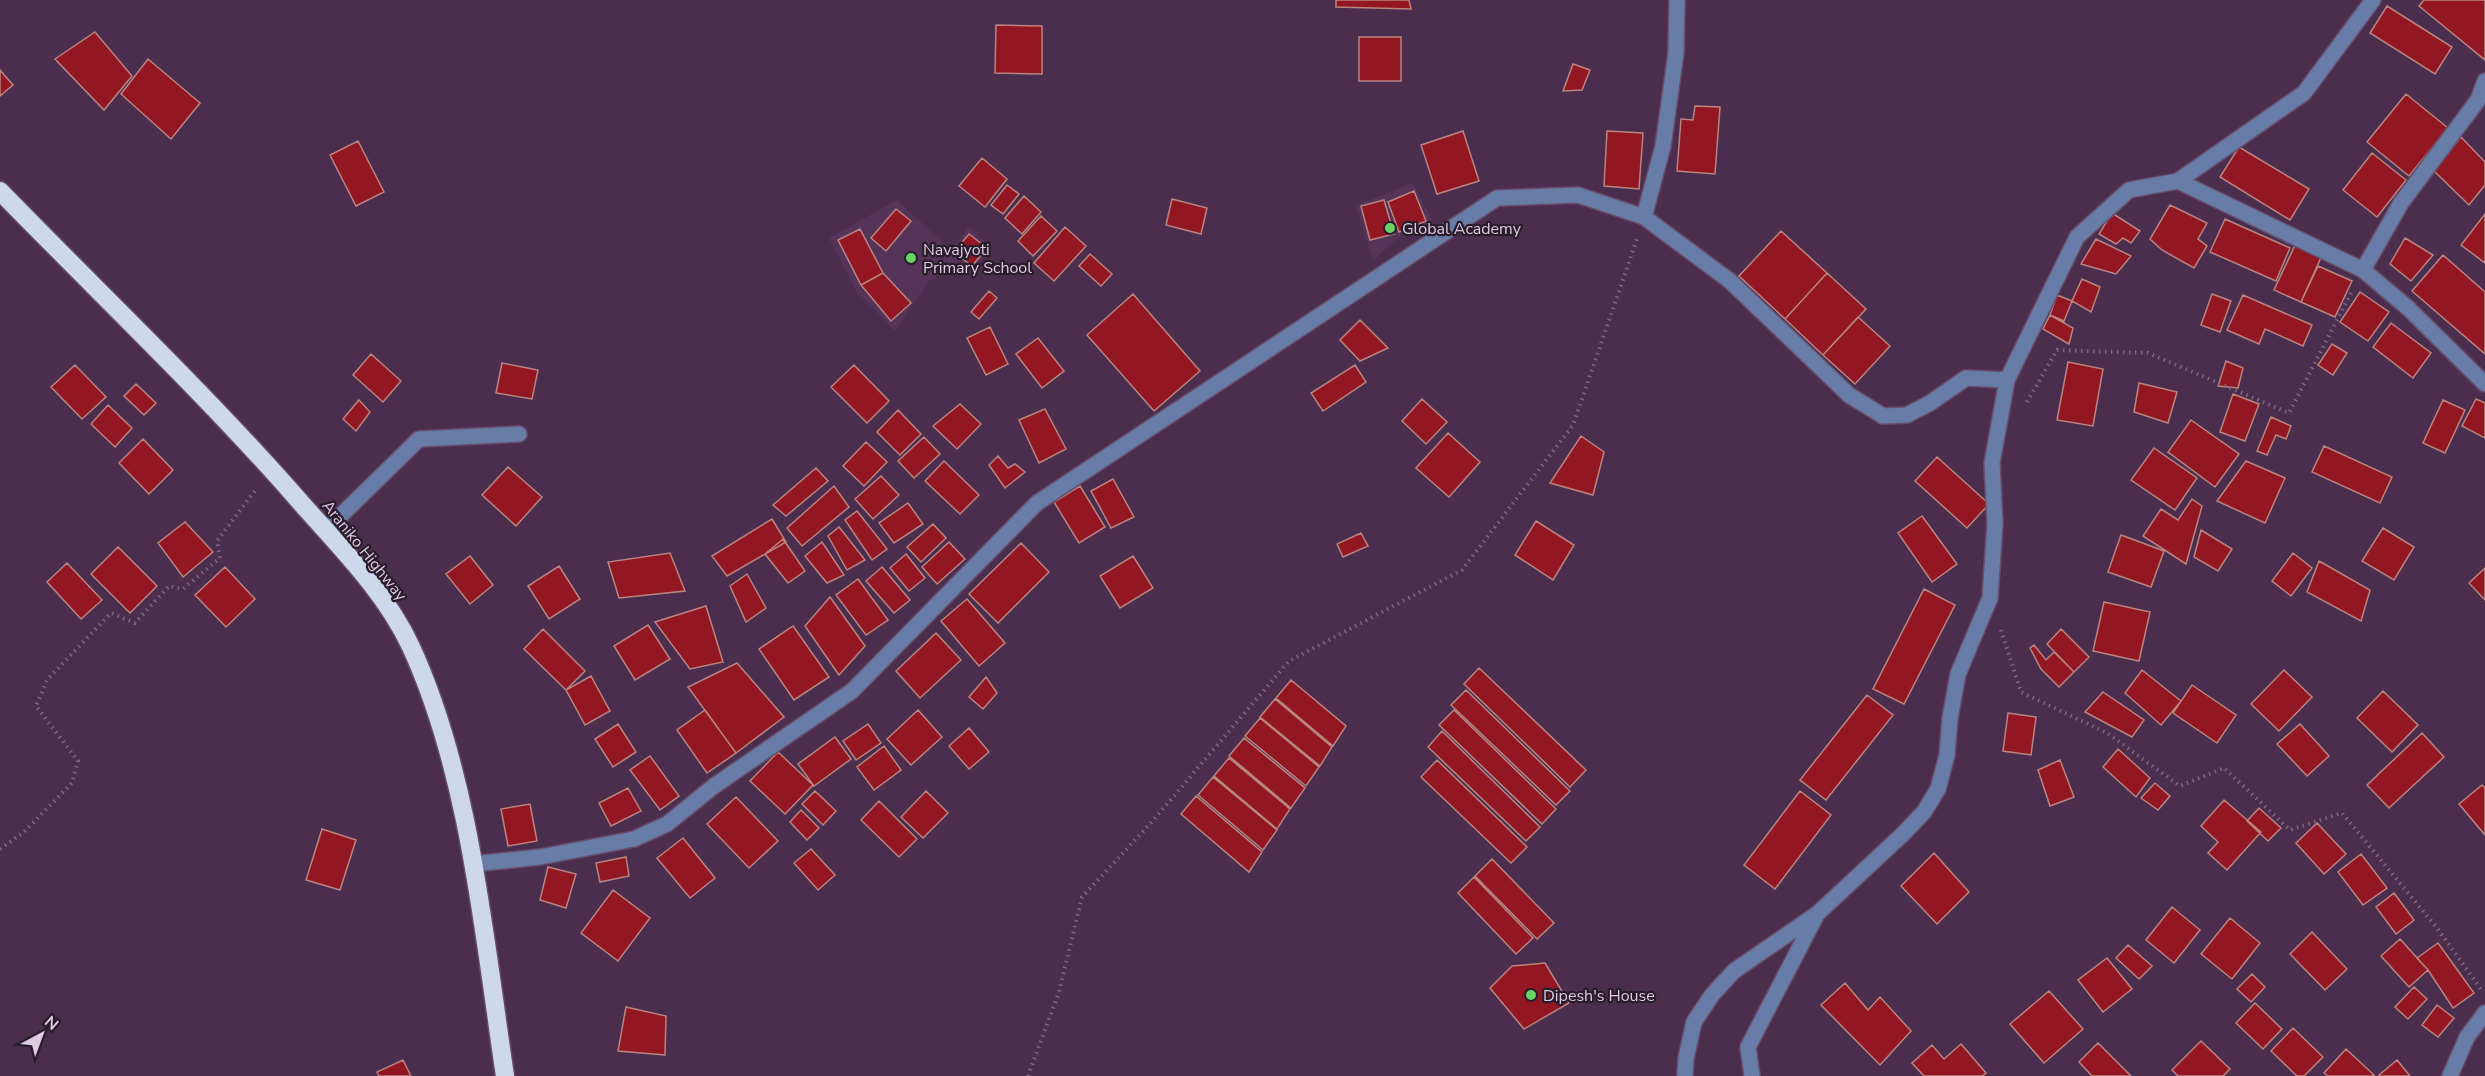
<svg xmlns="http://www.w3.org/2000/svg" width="2485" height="1076" font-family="'Nunito Sans',sans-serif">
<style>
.built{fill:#56345a}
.building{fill:#921722;stroke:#ba8581;stroke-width:1.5}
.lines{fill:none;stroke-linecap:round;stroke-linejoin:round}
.minor-casing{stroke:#684d6b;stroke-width:18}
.highway-casing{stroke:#684d6b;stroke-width:21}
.path{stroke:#806783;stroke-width:4;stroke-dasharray:1.5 4.5;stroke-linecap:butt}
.minor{stroke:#677da7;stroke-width:15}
.highway{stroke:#cdd8ed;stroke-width:18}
.poi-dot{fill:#67d465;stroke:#291c2b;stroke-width:2}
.labels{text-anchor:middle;stroke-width:4.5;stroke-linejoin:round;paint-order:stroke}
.poi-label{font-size:16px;fill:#ddcbdf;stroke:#291c2b;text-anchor:start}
.street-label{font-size:16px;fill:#ddcbdf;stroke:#291c2b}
</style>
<rect width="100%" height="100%" fill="#4b2e4e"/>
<path class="built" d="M1412,183l21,38 -30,13 -30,26 -17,-54z
M897,200l54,50 18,-23 22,21 -22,27 -12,-8 -28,14 -34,50 -38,-39 -28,-54z"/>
<path class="building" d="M1336,0h73l2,9 -75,-2z
M2424,0h61v60l-66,-54z
M2387,6l65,41 -17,27 -65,-41z
M996,25l46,1v48l-47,-1z
M95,32l37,44 -28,34 -49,-51z
M1359,37h42v44h-42z
M148,59l52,44 -29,36 -50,-45z
M1573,64l17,6 -8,20 -19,1z
M0,70l13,15 -13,11z
M2406,94l42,34 -39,48 -42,-34z
M1695,106l25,1 -5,67 -38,-3 4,-52 12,1z
M1463,131l16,50 -42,13 -16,-49z
M1607,131l36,2 -4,56 -35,-3z
M2461,137l24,25v23l-16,20 -35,-34z
M358,141l26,51 -28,14 -26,-51z
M2239,147l70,42 -19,31 -70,-43z
M2372,153l34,27 -29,37 -34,-27z
M982,158l25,21 -22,28 -26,-21z
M1007,185l12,9 -16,20 -12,-9z
M1414,191l12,30 -27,11 -11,-30z
M1024,196l17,16 -19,22 -17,-16z
M1172,199l35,9 -6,26 -35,-9z
M1384,200l10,34 -24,6 -9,-34z
M2170,205l37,18 -9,16 9,7 -13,22 -32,-18 -12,-11z
M896,209l15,12 -25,30 -15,-13z
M2112,213l28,18 -9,12 -8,-5 -7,6 -17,-10z
M2485,214v49l-24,-18z
M1041,216l16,15 -24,25 -15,-15z
M2225,219l65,29 -14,33 -66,-29z
M1065,227l21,19 -32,35 -20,-18z
M860,229l23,44 -22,12 -23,-45z
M1781,231l46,42 -42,46 -46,-43z
M969,234l18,14 -15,18 -18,-14z
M2405,238l28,17 -22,26 -21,-17z
M2096,239l35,17 -15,18 -35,-10z
M2297,241l26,12 -22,49 -27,-12z
M1090,254l22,20 -11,12 -22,-20z
M2443,255l42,37v62l-73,-63z
M2318,266l34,15 -17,36 -34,-15z
M883,273l28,30 -20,18 -30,-36z
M1827,273l39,36 -43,46 -38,-36z
M2082,279l18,8 -9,25 -19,-11z
M989,291l8,7 -18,21 -8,-7z
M2360,292l29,20 -21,29 -28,-19z
M1133,294l67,77 -46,40 -67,-76z
M2212,294l19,7 -11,31 -19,-7z
M2057,295l15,6 -8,20 -14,-6z
M2243,295l69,30 -9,21 -38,-17 -6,15 -32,-14z
M2050,315l23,13 -4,16 -26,-15z
M1858,317l32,29 -35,38 -32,-29z
M1360,320l28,28 -28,13 -20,-21z
M2391,323l40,30 -18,25 -40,-31z
M990,327l18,37 -22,11 -19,-37z
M1038,338l26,33 -22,17 -26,-34z
M2332,344l15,9 -14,22 -15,-10z
M371,354l30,27 -18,21 -30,-27z
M2226,361l17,7 -5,20 -20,-2z
M2068,362l35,7 -10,57 -36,-6z
M502,363l36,7 -6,29 -36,-6z
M75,365l31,32 -24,22 -31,-32z
M854,365l35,36 -22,22 -36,-36z
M1355,365l11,17 -43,29 -12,-18z
M2139,383l38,9 -9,31 -34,-11z
M136,384l20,19 -12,12 -20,-19z
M2233,394l26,10 -14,37 -25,-9z
M1422,399l25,23 -21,22 -24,-23z
M2476,399l9,4v35l-23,-12z
M359,400l11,12 -14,19 -13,-12z
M2443,400l22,10 -20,43 -22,-10z
M960,404l21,20 -24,25 -24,-23z
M108,405l24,23 -17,19 -24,-23z
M1045,409l21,40 -27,14 -20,-43z
M898,410l23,24 -21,21 -23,-23z
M2271,417l20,9 -5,13 -10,-4 -9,20 -10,-4z
M2191,420l48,34 -24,33 -47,-35z
M1448,433l32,29 -31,35 -33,-29z
M1581,436l23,16 -11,43 -43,-12z
M924,437l16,17 -26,24 -16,-17z
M143,439l30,31 -24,24 -30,-31z
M866,442l21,20 -23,24 -21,-20z
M2324,446l68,31 -12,26 -68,-31z
M2154,448l43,30 -22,32 -44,-30z
M998,456l10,12 7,-4 10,8 -20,16 -16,-23z
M1937,457l52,47 -22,24 -52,-47z
M944,461l35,34 -19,19 -35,-33z
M2246,461l39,17 -20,45 -48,-22z
M508,467l34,30 -26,29 -34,-31z
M816,468l12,13 -42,35 -13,-11z
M881,476l18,19 -26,24 -18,-20z
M1113,479l21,38 -23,11 -20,-37z
M834,486l15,21 -47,39 -15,-18z
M1080,486l25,41 -26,16 -25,-41z
M2192,499l10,7 -16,58 -43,-28 18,-27 17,11z
M908,503l15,21 -29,19 -15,-20z
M857,511l30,38 -15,11 -27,-40z
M1922,516l35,48 -25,18 -34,-49z
M772,519l14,23 -59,34 -15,-20z
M1536,521l38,24 -21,35 -38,-25z
M185,522l28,30 -30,25 -25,-34z
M933,524l13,14 -25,24 -14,-15z
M839,527l26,33 -18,10 -19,-34z
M2383,528l31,19 -20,33 -32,-19z
M2201,530l31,19 -14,22 -24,-14z
M1361,533l7,13 -25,11 -6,-13z
M2121,535l43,16 -13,36 -43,-15z
M783,539l22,32 -17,12 -23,-29z
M822,542l22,33 -17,8 -22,-27z
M949,542l16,17 -28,25 -15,-17z
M1021,543l28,29 -51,51 -29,-29z
M118,547l39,39 -27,27 -39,-39z
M670,553l15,38 -66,7 -11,-36z
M2293,553l19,15 -21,28 -19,-15z
M906,554l19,24 -16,13 -19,-23z
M470,556l23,29 -23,19 -24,-30z
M1133,556l20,32 -33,20 -20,-32z
M2319,561l51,29 -9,31 -54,-29z
M67,563l35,37 -21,19 -34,-37z
M559,566l21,33 -31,20 -21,-33z
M225,567l30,32 -29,28 -31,-32z
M882,567l28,33 -16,13 -28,-32z
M2485,568v32l-16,-17z
M747,574l19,34 -20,14 -16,-36z
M858,579l30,41 -22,15 -30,-40z
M1924,589l31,16 -51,99 -31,-15z
M830,597l35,49 -26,29 -34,-49z
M967,599l38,44 -26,23 -38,-45z
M2104,602l46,10 -11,49 -46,-10z
M706,606l17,56 -33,7 -35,-47z
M648,625l22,34 -35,21 -21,-34z
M793,626l36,51 -35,23 -35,-51z
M543,629l42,42 -19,19 -42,-41z
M2061,629l28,28 -15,15 -27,-28z
M936,633l25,27 -41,38 -24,-27z
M2034,645l12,15 8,-8 20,20 -15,15 -18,-18 -11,-21z
M737,663l47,54 -48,36 -48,-66z
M1479,668l107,102 -16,17 -106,-103z
M2142,670l39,31 -20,24 -36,-32z
M2284,670l28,27 -33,34 -28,-27z
M591,676l19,35 -25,14 -19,-35z
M986,677l11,16 -14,16 -14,-12z
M1291,680l55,46 -13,20 -57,-48z
M2192,685l44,30 -19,28 -44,-30z
M1466,690l104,101 -14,14 -105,-100z
M2383,691l35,34 -26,27 -35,-34z
M2103,692l41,28 -12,17 -47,-25z
M1867,695l26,20 -67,85 -26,-20z
M1275,699l57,48 -12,19 -60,-49z
M705,710l31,43 -29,20 -30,-43z
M918,710l24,27 -31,28 -24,-26z
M1454,710l102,99 -14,15 -103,-99z
M2008,713l28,4 -5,38 -28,-4z
M1260,718l59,49 -13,19 -61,-50z
M618,724l18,28 -23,15 -18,-28z
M868,724l13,19 -25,17 -13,-19z
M2300,724l29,32 -22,20 -30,-32z
M969,728l20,24 -20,17 -20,-23z
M1442,731l98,96 -14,14 -98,-94z
M2422,733l22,24 -55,51 -22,-23z
M835,737l16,22 -37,27 -16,-22z
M1244,738l61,50 -14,20 -62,-52z
M884,746l17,24 -27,20 -17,-23z
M2118,749l32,29 -14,19 -33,-30z
M778,752l35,33 -28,29 -35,-33z
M650,756l29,40 -19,14 -30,-40z
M1229,758l61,51 -13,20 -63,-53z
M1437,760l90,87 -16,16 -90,-86z
M2060,760l14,37 -24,9 -12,-36z
M1213,777l64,53 -14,20 -65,-55z
M2155,783l15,13 -12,14 -17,-12z
M2482,785l3,3v47l-26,-31z
M628,788l13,23 -30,15 -12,-23z
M815,791l21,20 -13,14 -21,-21z
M926,791l22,22 -25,25 -22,-21z
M1800,791l31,24 -56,74 -31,-24z
M1196,796l66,56 -13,20 -68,-58z
M736,797l42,44 -29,27 -42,-44z
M2224,800l37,32 -34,38 -19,-17 10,-11 -17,-16z
M879,801l38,38 -18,18 -38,-37z
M530,804l7,37 -29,5 -7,-37z
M2259,808l22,20 -13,13 -21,-20z
M801,810l18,18 -12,12 -17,-18z
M2317,823l29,31 -22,20 -28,-31z
M322,829l34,11 -16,50 -34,-10z
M683,838l32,40 -25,20 -33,-40z
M811,849l24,26 -17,15 -24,-27z
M1934,853l35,39 -32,32 -36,-38z
M2361,854l26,34 -24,17 -25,-33z
M626,857l3,19 -29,6 -4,-19z
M1492,859l62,64 -17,16 -62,-63z
M548,867l28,7 -10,34 -26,-8z
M1474,877l59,61 -17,16 -58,-61z
M613,890l37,28 -32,43 -37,-28z
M2394,893l20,27 -18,14 -20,-27z
M2172,907l28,23 -26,33 -28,-23z
M2230,918l30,25 -28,36 -31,-25z
M2312,932l35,37 -22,21 -35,-36z
M2400,939l28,31 -19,17 -28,-31z
M2438,943l36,50 -21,15 -25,-38 -11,-12z
M2128,945l24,21 -13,13 -23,-21z
M2107,958l25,31 -29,23 -25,-32z
M1545,963l24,40 -45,26 -34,-41 22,-22z
M2252,974l13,13 -14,15 -14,-13z
M1845,983l23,27 12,-13 31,34 -31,34 -59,-60z
M2414,987l13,12 -19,20 -13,-12z
M2049,991l34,38 -39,34 -34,-39z
M2255,1003l27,26 -19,20 -27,-26z
M2437,1005l17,13 -16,19 -16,-12z
M626,1007l40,9 -1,39 -47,-4z
M2293,1028l30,29 -19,19h-7l-26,-25z
M2201,1041l29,28 -7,7h-45l-6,-6z
M2098,1043l33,33h-39l-13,-14z
M1961,1044l25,29 -4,3h-58l-12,-13 20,-18 12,14z
M2346,1049l28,26 -2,1h-44l-4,-3z
M403,1060l8,16h-32l-2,-4z
M2397,1060l13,16h-30l-1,-1z"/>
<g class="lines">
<defs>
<path id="minor" d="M2178,181l126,-88 69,-93
M1644,217l19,-71 13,-93 1,-53
M2363,270l38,-67 77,-103 7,-19
M326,530l93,-91 100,-5
M473,864l67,-7 94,-18 33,-15 47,-38 138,-95 185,-188 460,-305 81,-3 66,22 86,64 119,114 34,21 24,-1 23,-12 36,-25 41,2
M1685,1076l1,-18 8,-36 18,-27 22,-24 83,-57 86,-80 21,-22 14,-23 9,-34 3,-37 8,-44 32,-76 5,-75 -3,-60 15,-83 70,-143 52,-47 49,-9 185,89 45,38 77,76
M1752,1076l-4,-29 68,-131
M2450,1076l17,-39 18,-24"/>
<path id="highway" d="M0,191c101,104 207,204 302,313 39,44 84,89 109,143 59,128 73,290 94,429"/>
</defs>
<use href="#minor" class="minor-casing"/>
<use href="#highway" class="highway-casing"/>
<path class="path" d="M2027,402l30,-52 91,3 141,60 64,-124
M2001,630l20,62 86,41 73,53 44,-18 66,62 52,-17 95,115 46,64
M0,849l24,-17 48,-49 6,-22 -42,-55 11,-26 64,-67 24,10 34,-37 14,3 37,-31 -3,-17 40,-53
M1028,1076l31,-84 23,-95 68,-73 139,-163 173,-91 111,-145 64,-186"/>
<use href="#minor" class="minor"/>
<use href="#highway" class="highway"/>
</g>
<g class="poi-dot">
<circle cx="1390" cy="228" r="6"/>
<circle cx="911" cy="258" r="6"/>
<circle cx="1531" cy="995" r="6"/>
</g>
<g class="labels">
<g class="poi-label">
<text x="1402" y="234">Global Academy</text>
<text x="923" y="255">Navajyoti<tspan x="923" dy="18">Primary School</tspan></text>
<text x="1543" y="1001">Dipesh's House</text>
</g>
<g class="street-label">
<text transform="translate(365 550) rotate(51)" y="6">Araniko Highway</text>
</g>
</g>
<g transform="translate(42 1034) rotate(41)" stroke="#291c2b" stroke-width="4.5" paint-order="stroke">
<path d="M0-4.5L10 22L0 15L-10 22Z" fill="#ddcbdf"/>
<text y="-9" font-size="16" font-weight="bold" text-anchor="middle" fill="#ddcbdf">N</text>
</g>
</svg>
